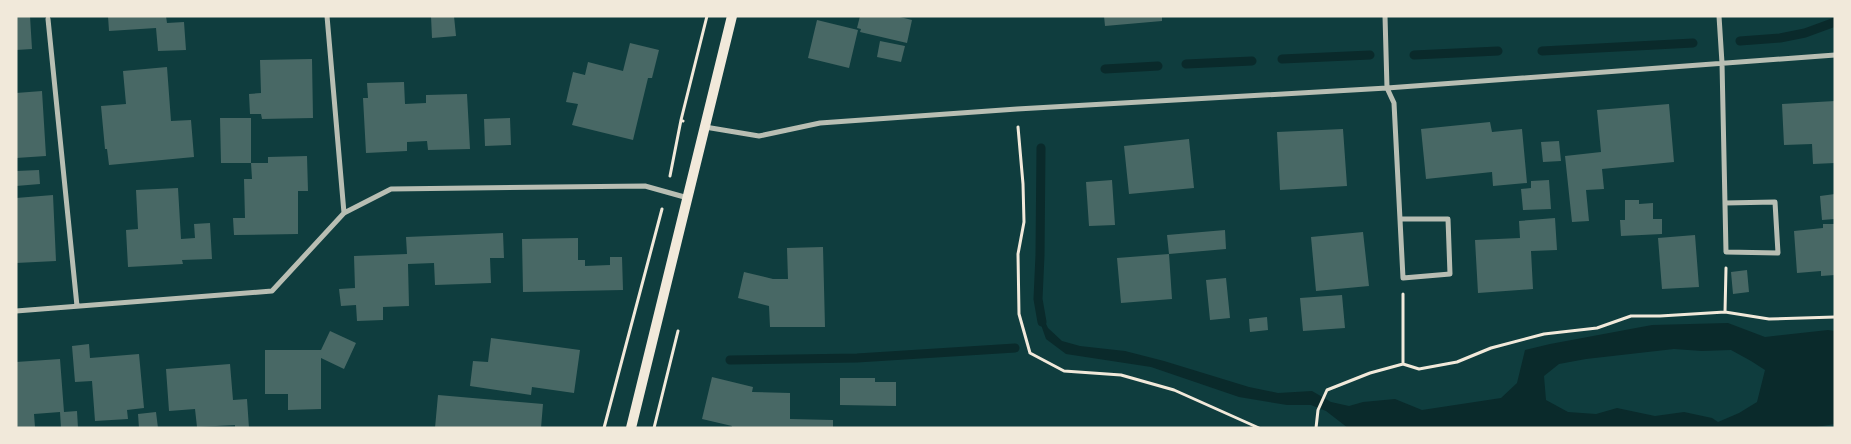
<svg xmlns="http://www.w3.org/2000/svg" width="1851" height="444" font-family="'Playfair Display',serif">
<style>
.water{fill:#0a2a2b;fill-rule:evenodd}
.lines{fill:none;stroke-linecap:round;stroke-linejoin:round}
.stream{stroke:#0a2a2b;stroke-width:9}
.building{fill:#486865}
.path{stroke:#f1e9da;stroke-width:3}
.minor{stroke:#b8beb3;stroke-width:5}
.secondary{stroke:#f1e9da;stroke-width:10}
</style>
<rect width="100%" height="100%" fill="#0f3d3e"/>
<path class="water" d="M1040,311l8,17 14,13 18,5 45,5 39,10 85,26 29,6 34,-2 19,11 18,4 14,-4 32,-3 27,11 79,-12 16,-15 8,-33 25,-6 102,-19 76,-2 37,14 63,-7 7,1v93l-25,4h-462l-22,-17 -15,-6h-24l-48,-8 -88,-30 -85,-13 -20,-15 -7,-20zM1674,349l28,2 29,-1 20,11 14,9 -8,32 -18,11 -21,9 -6,-4 -28,-6 -29,4 -38,-8 -21,6 -28,-2 -22,-12 -2,-24 15,-12 27,-5z"/>
<g class="lines">
<path class="stream" d="M1740,41l40,-3 25,-5 30,-11
M1542,51l151,-8
M1414,55l84,-4
M1282,59l88,-4
M1186,64l66,-3
M1105,69l53,-3
M1041,148l-1,107 -2,44 4,23
M730,360l127,-2 158,-10"/>
</g>
<path class="building" d="M16,16h14l2,33 -16,1z
M108,16h58l1,7 17,-1 2,28 -28,1 -2,-23 -47,3z
M431,16h23l2,20 -24,2z
M860,16h36l16,4 -5,23 -47,-11 1,-3 -4,-1z
M1104,16h58v5l-57,5z
M817,20l41,10 -9,38 -41,-10z
M880,41l25,5 -4,16 -24,-5z
M630,43l29,7 -7,28h-4l-15,62 -61,-15 6,-21 -12,-2 7,-30 12,3 3,-13 35,9z
M312,59l1,59 -51,1 -1,-5h-11l-1,-20 12,-1 -1,-33z
M167,67l4,54 20,-1 3,37 -85,8 -2,-16h-2l-4,-43 25,-2 -3,-33z
M404,82l1,22 21,-1v-8l41,-1 3,55 -42,1 -1,-9 -20,1v9l-41,2 -3,-55h5l-1,-15z
M42,91l4,65 -30,2v-65z
M1835,101v62l-22,1 -1,-20 -28,1 -2,-41z
M1669,104l5,58 -72,7 2,20 -18,1 3,31 -17,1 -7,-66 36,-4 -4,-42z
M220,118h31v45h-30z
M510,118l1,27 -26,1 -1,-27z
M1490,122l2,10 30,-3 5,54 -34,3 -1,-14 -66,7 -5,-50z
M1343,129l4,57 -67,4 -3,-58z
M1189,139l5,49 -65,6 -5,-48z
M1559,141l2,20 -18,1 -2,-20z
M307,156l1,35h-10v43l-64,1 -1,-17h12l-1,-39h8l-1,-16h17v-6z
M39,170l1,14 -24,2v-15z
M1112,180l3,45 -26,1 -3,-44z
M1549,180l2,29 -28,1 -2,-21 10,-1v-7z
M178,188l3,51 14,-1 -1,-14 16,-1 2,36 -30,1 1,4 -55,3 -2,-37 12,-1 -2,-39z
M1835,194v25l-13,1 -2,-24z
M53,195l3,66 -40,2v-65z
M1625,200h14v4l14,-1v16h9v15l-41,2 -1,-16h5z
M1555,218l2,32 -26,1 2,38 -55,4 -3,-53 45,-2 -1,-17z
M1823,224h12v51l-14,1v-5l-24,2 -3,-42 29,-3z
M1225,230l1,19 -57,5 -2,-19z
M1363,232l6,54 -53,5 -5,-54z
M503,233l1,25h-14l1,25 -56,2 -1,-22 -26,1 1,42 -26,1v13l-26,1 -1,-16 -15,1 -2,-17 16,-1 -1,-32 53,-2 -1,-17z
M1695,235l4,52 -37,2 -4,-51z
M578,238v22h7v6l25,-1v-8h12l1,33 -100,2 -1,-53z
M823,247l2,80h-55l-1,-21 -31,-8 6,-26 29,7h15l-1,-31z
M1169,254l3,45 -51,4 -4,-45z
M1747,270l2,22 -16,2 -2,-22z
M1226,278l4,40 -20,2 -4,-40z
M1342,295l3,33 -42,3 -3,-33z
M1267,317l1,13 -18,2 -1,-13z
M330,331l26,12 -12,26 -23,-11v51l-33,1v-16h-23v-44h56z
M491,338l89,12 -6,43 -42,-6 -1,8 -61,-9 3,-25 15,1z
M89,344l1,14 49,-4 5,54 -17,2 1,9 -33,2 -3,-40 -17,1 -3,-36z
M60,359l4,53 13,-1 1,17h-17l-1,-16 -26,2 1,13 -19,1v-66z
M230,364l3,36 14,-1 2,29h-14v-3l-38,2 -2,-18 -26,2 -3,-42z
M712,377l41,10 -1,5 38,1v26l43,1v8h-102l1,-2 -30,-7z
M840,378h35v4h21v24l-56,-1z
M438,395l105,9 -2,24h-106z
M156,412l2,16h-19l-1,-14z"/>
<g class="lines">
<path class="path" d="M683,121l-2,-1 26,-104
M1018,127l5,57 1,38 -6,32 1,60 11,39 34,18 57,4 53,15 85,38
M670,176l11,-56
M1403,294v70
M1725,312l1,-44
M604,428l58,-219
M654,428l24,-97
M1316,428l2,-18 9,-20 43,-17 33,-9 16,5 38,-7 34,-14 53,-14 53,-6 34,-12h29l65,-4 44,7 66,-2"/>
<path class="minor" d="M327,16l17,197
M1385,16l2,72 7,15 9,175 47,-4 -2,-55h-48
M1719,16l3,47 4,189 52,1 -3,-51 -50,1
M48,19l29,287
M705,127l54,9 61,-13 197,-14 370,-21 448,-33
M16,311l256,-20 72,-78 47,-24 254,-3 43,12"/>
<path class="secondary" d="M631,428l101,-412"/>
</g>
<rect width="1851" height="444" fill="none" stroke="#f1e9da" stroke-width="35"/>
</svg>
